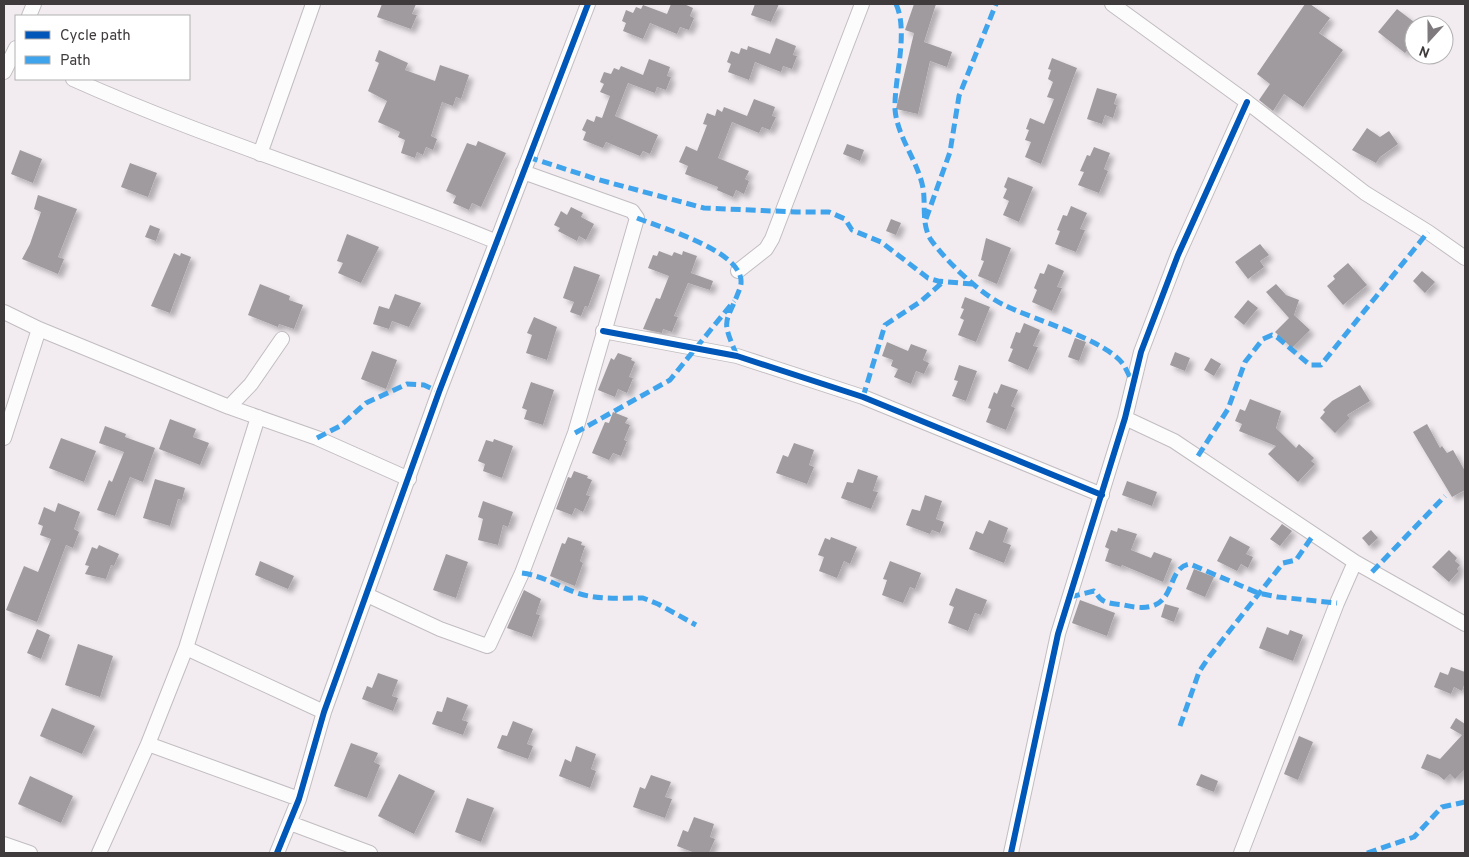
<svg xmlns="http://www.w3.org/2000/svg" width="1469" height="857" font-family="Overpass,sans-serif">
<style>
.building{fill:#9f9b9e;filter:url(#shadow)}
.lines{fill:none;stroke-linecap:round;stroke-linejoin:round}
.minor-casing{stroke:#c1bdc0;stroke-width:16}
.minor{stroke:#fdfcfd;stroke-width:14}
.quiet{stroke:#3fa4ec;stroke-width:5;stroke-dasharray:10 5;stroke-linecap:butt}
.cycleway-casing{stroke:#fff;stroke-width:9}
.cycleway{stroke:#0057b8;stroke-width:6}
</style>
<defs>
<filter id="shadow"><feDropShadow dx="4.5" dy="4.5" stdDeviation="2.5" flood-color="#0004"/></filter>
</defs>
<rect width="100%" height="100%" fill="#f2ecf0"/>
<path class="building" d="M382,4h34l-4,10 5,1 -6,14 -34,-12z
M671,4h13l9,4 -3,8 4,2 -5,12 -9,-3 -3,7 -27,-11 -7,16 -20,-8 3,-8 -4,-2 4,-11 7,3 3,-6 5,2 2,-4 24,9z
M755,4h24l-8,18 -20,-7z
M914,4h22l-12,38 28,10 -5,15 -17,-6 -12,53 -22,-5 18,-76 -9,-3z
M1305,4h5l20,14 -11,15 24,17 -40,57 -19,-13 -11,17 -14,-11 11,-16 -13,-10z
M1397,9l17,13v21l-9,10 -27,-21z
M776,38l20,8 -3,9 4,1 -5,13 -9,-3 -2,6 -26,-10 -6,18 -21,-8 3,-8 -4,-2 4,-11 8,3 2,-6 6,2 1,-4 22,8z
M379,50l29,13 -3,7 30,11 5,-16 29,10 -8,24 -5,-2 -3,9 -11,-4 -11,34 6,3 -4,11 -7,-3 -3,8 -6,-3 -2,6 -14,-5 4,-13 -7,-3 2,-5 -22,-10 9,-21 -19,-10 11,-28 -4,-2z
M1052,58l25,10 -36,96 -16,-7 6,-15 -6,-2 4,-10 -3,-1 4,-11 14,6 10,-25 -7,-2 6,-15 -5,-3 3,-9 -3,-1z
M649,59l21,8 -3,9 4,1 -5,13 -9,-3 -2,6 -27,-10 -13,33 43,19 -8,19 -7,-3 -3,5 -34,-14 -3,6 -20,-8 3,-8 -4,-2 5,-11 7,3 2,-6 6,2 8,-22 -10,-4 4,-8 -4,-2 4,-10 7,2 3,-6 5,2 2,-4 22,9z
M1097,88l20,6 -3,10 3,1 -4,13 -8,-3 -3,9 -15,-5z
M754,99l21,8 -3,9 4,1 -6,13 -8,-3 -3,6 -27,-11 -14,36 31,13 -4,8 4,2 -5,13 -8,-4 -3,7 -16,-7 1,-3 -33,-13 3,-8 -9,-4 7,-16 11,5 10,-26 -4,-1 4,-11 8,3 2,-7 5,3 2,-5 23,9z
M1367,128l13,9 9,-6 9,13 -18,13 -4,6 -24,-13z
M478,141l28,12 -25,54 -9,-4 -3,7 -16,-7 3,-7 -10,-5 21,-48 9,3z
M847,144l17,6 -4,11 -17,-7z
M1094,147l16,6 -6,16 4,2 -9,22 -21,-8 6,-13 -4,-1 7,-16 3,1z
M20,150l22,9 -9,24 -22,-9z
M130,163l27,10 -9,24 -27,-10z
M1008,177l25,10 -14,35 -16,-7 6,-14 -6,-3 4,-9 -3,-2z
M38,195l39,14 -19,48 6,2 -6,15 -36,-15 8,-15 11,-32 -7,-3z
M1071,206l16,7 -7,16 5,1 -9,22 -21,-8 5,-13 -3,-1 6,-15 4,1z
M571,207l12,6 -2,4 13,7 -8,16 -7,-4 -2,5 -19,-10 2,-3 -6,-3 7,-14 6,4z
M891,219l10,4 -5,12 -10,-4z
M150,225l10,4 -4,12 -11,-4z
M347,234l32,13 -18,36 -23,-10 5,-10 -6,-2z
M986,238l25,10 -14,36 -19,-8 6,-15 -3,-1z
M1260,244l9,11 -9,6 4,6 -16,12 -13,-17z
M659,251l13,5 2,-4 8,3 1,-4 14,5 -6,17 22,8 -3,9 -22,-7 -14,33 4,1 -6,15 -9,-3 -1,4 -19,-4 13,-31 4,1 9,-23 -21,-8 5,-13 4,1z
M174,253l6,3 1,-3 10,4 -21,56 -19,-7z
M1348,263l19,22 -24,20 -16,-19 8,-7 -2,-3z
M1048,264l16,7 -7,16 5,1 -10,23 -20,-9 5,-12 -3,-2 6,-15 4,1z
M574,266l26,9 -12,32 -3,-1 -4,10 -11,-4 4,-10 -11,-4z
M1422,271l13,11 -10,11 -12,-12z
M260,284l30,12 -1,4 14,5 -9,24 -15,-5 -1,3 -30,-12z
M1276,284l10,11 13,5 -5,15 16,15 -18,18 -17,-16 14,-14 -23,-26z
M395,294l26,9 -12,24 -17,-6 -3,8 -16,-5 6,-18 10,3z
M965,297l25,10 -14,35 -18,-7 6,-15 -4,-2 4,-9 -3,-1z
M1248,300l10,8 -14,17 -10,-8z
M534,317l23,10 -10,33 -21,-7 6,-18 -5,-2z
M1024,323l16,7 -7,16 5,1 -10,23 -20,-9 5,-12 -3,-1 6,-16 4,1z
M1075,338l11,4 -7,19 -11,-4z
M887,342l21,9 3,-7 16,6 -4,10 6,3 -5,11 -8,-3 -5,13 -17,-7 4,-8 -7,-3 2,-6 -11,-4z
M372,351l25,9 -11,29 -25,-10z
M1175,352l15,6 -5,13 -15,-6z
M618,353l14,5 -1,2 4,2 -6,15 4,1 -6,15 -9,-4 -3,8 -17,-7 13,-32 3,2z
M1211,358l10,6 -7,12 -10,-6z
M959,365l18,6 -11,30 -14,-5 6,-15 -4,-1z
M531,382l23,8 -11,35 -19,-6 3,-9 -5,-2z
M1001,384l17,6 -7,16 4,2 -9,22 -20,-8 5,-13 -3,-1 6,-16 3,2z
M1360,385l10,16 -23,14 3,3 -15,15 -15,-15 5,-6 -2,-2 9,-9z
M1250,399l31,12 -5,17 20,20 3,-4 15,14 -3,3 4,3 -17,18 -30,-28 8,-8 -37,-15 3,-7 -7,-3 5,-12 5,2z
M613,412l15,6 -3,5 5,2 -6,15 3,1 -6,15 -8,-3 -4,7 -17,-7 13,-31 4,1z
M170,419l26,10 -3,8 16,6 -9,22 -41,-16z
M1427,424l13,24 2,-2 5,7 6,-3 12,21v19l-13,7 -39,-65z
M105,426l21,8 -1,3 30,11 -12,34 -13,-5 -15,39 -18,-6 12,-30 3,2 12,-30 -25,-9z
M61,438l35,13 -12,31 -35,-14z
M494,439l19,7 -11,32 -19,-7 2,-7 -7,-3 8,-21 7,2z
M794,443l20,7 -5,15 5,2 -7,17 -31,-11 7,-18 5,2z
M858,469l20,7 -5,15 5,1 -7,17 -30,-11 6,-16 6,1z
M574,471l14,5 -1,2 5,2 -6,15 4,1 -7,16 -8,-4 -3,7 -16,-6 12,-32 3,1z
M155,479l30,9 -3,12 -4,-1 -8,27 -27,-8z
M1127,481l30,11 -5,14 -30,-11z
M925,495l17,6 -6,18 8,3 -4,11 -8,-3 -2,4 -24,-9 6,-16 8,2z
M483,501l30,11 -5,15 -5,-2 -5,20 -20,-5 5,-21 -5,-2z
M58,503l22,9 -6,17 5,3 -6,16 -7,-3 -29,77 -31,-12 18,-44 14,6 13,-33 -11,-4 3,-9 -5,-2 6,-17 11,5z
M989,520l19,8 -5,14 8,3 -7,18 -35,-14 7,-18 7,3z
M1282,524l10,7 -12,15 -10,-7z
M1118,528l19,6 -6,16 20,8 3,-6 18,7 -9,23 -41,-17 -1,2 -16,-6 4,-12 -4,-2 6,-17 6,2z
M1371,530l7,8 -9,8 -7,-8z
M1230,536l20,11 -4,7 7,3 -5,11 -7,-4 -4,7 -20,-10z
M568,537l14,5 -1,3 4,1 -5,15 3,2 -8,23 -25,-10 12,-33 3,1z
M831,537l26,10 -7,17 -6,-3 -7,17 -18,-7 5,-14 -6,-2 7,-17 5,2z
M99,545l20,9 -5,12 -3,-1 -5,14 -21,-5 4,-8 -4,-1 7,-18 5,2z
M1449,550l8,8 -2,3 5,4 -3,4 2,2 -10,11 -17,-15z
M446,554l22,8 -12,36 -23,-8z
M260,561l34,15 -6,13 -33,-14z
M890,561l31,12 -6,16 -5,-2 -7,16 -21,-8 5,-15 -4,-1z
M1194,569l20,8 -9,20 -19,-8z
M956,588l31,12 -6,15 -6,-2 -7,18 -20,-8 6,-16 -5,-2z
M524,590l17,9 -5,15 4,1 -8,22 -25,-9z
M1080,600l35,13 -8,23 -35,-13z
M1165,604l14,4 -5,14 -13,-5z
M1267,627l21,8 2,-5 13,5 -10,26 -34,-13z
M37,629l13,6 -9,24 -14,-6z
M78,644l35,12 -13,41 -35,-12z
M1451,667l14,5v10l-3,9 -8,-4 -3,7 -17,-7 6,-15 8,3z
M378,673l20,7 -6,16 6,2 -5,13 -31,-12 5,-13 5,2z
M447,697l21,8 -6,15 6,2 -5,13 -31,-11 5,-13 5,1z
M52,708l43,18 -13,28 -42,-18z
M1456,718l9,6v45l-10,10 -5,-5 -6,6 -6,-5 -17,-7 6,-14 13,5 22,-24 -12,-7z
M513,721l20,8 -6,15 6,2 -5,13 -31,-11 5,-13 5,1z
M1299,736l14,6 -15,38 -14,-6z
M351,743l27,10 -4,9 6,3 -13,33 -33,-12z
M576,746l20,8 -5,15 5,2 -6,17 -31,-12 6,-17 6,3z
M399,774l36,17 -21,43 -36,-18z
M1201,774l17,7 -4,11 -18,-7z
M651,775l20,7 -6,15 7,2 -7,19 -32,-11 7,-20 5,2z
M30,776l43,20 -12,27 -43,-19z
M467,798l27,10 -13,34 -26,-10z
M694,817l20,7 -4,13 5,2 -6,14h-14l-18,-7 6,-16 5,2z"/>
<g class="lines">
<defs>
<path id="minor" d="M1112,4l135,98 118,91 63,39 37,26
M29,16l5,-12
M4,72l12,-24
M73,79c138,62 284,105 424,163
M260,154l53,-150
M738,271l28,-22 6,-10 90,-235
M4,312l35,17 190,78 88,31 92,41
M603,331l134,25 126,41 239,98
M229,407l22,-23 31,-45
M1125,418l49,23 181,121 110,62
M4,438l35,-109
M367,595l73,34 47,17 2,-1 33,-72 53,-140 62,-215 -5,-7 -109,-39
M186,648l138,64
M148,744l151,55
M290,823l80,30
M4,844l26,9
M99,853l49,-109 38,-96 72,-231
M277,853l22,-54 25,-87 115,-320 149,-388
M1011,853l47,-219 67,-216 16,-66 37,-97 69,-153
M1241,853l96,-250 18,-41"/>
</defs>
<use href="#minor" class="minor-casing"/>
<use href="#minor" class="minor"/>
<path class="quiet" d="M896,4c13,28 -2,75 -1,105 2,28 23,52 28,79 3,17 -2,36 8,52 16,22 48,53 73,65 30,15 100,34 119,59 4,6 7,14 10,20
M528,157l68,22 108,29 92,4h33l16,7 7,11 29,12 47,36 10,3 34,3
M637,218c24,10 115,35 103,70 -14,38 -20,28 -3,68
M926,219l24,-67 9,-56 37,-92
M863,397l22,-72 35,-23 23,-20
M575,433l95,-53 64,-79
M317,438l23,-12 26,-23 41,-19 17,1 15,7
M1198,456l30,-47 17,-47 18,-23 9,-4 5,2 33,28h11l107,-133
M1372,572l73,-76
M522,573c22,3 35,13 55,20 21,7 44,5 66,5l15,6 38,21
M1070,597l24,-6c4,3 4,6 7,8 5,5 17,5 23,6 58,14 38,-37 66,-41l68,29 20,4 59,6
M1180,726l19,-54 10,-15 74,-94 13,-3 18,-26
M1367,853l47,-16 28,-30 23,-5"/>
<defs>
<path id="cycleway" d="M603,331l134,25 126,41 239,98
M277,853l22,-54 25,-87 115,-320 149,-388
M1011,853l47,-219 67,-216 16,-66 37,-97 69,-153"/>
</defs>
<use href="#cycleway" class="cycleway-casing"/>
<use href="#cycleway" class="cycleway"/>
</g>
<rect width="1469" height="857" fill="none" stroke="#3f3b3d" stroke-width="10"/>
<rect x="15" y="15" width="175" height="65" fill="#ffffff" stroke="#b2b1b1"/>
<rect x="25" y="31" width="25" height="8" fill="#0057b8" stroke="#b2b1b1"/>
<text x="60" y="40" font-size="15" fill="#3f3b3d">Cycle path</text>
<rect x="25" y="56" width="25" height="8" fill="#3fa4ec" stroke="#b2b1b1"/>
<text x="60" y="65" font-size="15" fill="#3f3b3d">Path</text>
<g transform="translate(1429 40) rotate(201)"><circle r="24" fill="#ffffff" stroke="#b2b1b1"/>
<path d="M0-4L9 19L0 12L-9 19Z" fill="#7e797c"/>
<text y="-8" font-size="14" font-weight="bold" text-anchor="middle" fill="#3f3b3d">N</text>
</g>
</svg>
